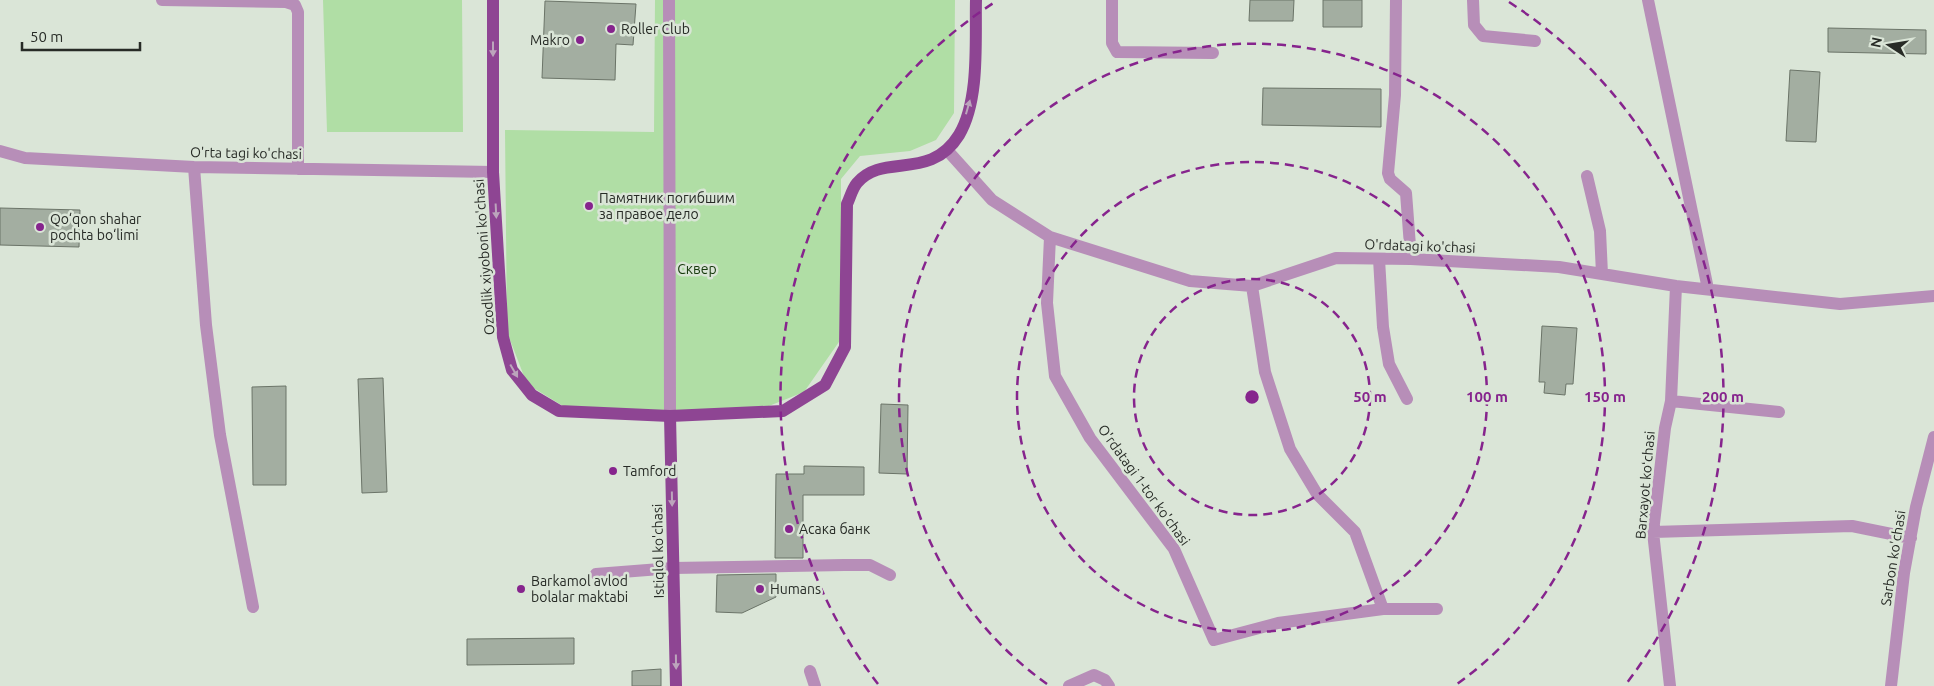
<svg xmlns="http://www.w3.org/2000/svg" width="1934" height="686" font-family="Ubuntu,sans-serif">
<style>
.green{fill:#b0dea5}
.building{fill:#a3aea1;stroke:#6b7468}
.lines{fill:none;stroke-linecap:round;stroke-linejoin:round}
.minor{stroke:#b78eb8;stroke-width:12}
.major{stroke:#8e4593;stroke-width:12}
.oneway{fill:#bca5bc}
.ring{fill:none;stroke:#86248d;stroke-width:2.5;stroke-dasharray:9 6}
.poi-dot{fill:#86248d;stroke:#dae5d7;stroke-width:2}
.labels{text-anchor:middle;stroke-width:5;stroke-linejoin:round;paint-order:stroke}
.poi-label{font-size:14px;fill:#272b26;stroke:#dae5d7;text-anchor:start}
.street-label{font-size:14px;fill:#272b26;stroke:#dae5d7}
.park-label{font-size:14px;fill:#16390c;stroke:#dae5d7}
.centre{fill:#86248d;stroke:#dae5d7;stroke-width:2.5}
.ring-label{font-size:15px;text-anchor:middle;font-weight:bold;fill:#86248d;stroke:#dae5d7;stroke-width:5;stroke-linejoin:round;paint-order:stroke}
</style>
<rect width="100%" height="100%" fill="#dae5d7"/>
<path class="green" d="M323,0h139l1,132h-136z
M655,0h300l-1,113 -18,27 -26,11 -50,5 -19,23v160l-37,53 -55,22 -186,-8 -36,-22 -20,-52 -2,-202 149,2z"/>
<path class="building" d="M1250,0h44l-1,21h-44z
M1323,0h39v27h-39z
M545,1l91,3 -3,41 -17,-1 -1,36 -73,-2z
M1828,28l98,2v24l-98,-2z
M1790,70l30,2 -4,70 -30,-1z
M1263,88l118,1v38l-119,-2z
M0,208l80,2 -1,37 -79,-2z
M1542,326l35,2 -4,56h-7l-1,11 -21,-2 1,-11h-6z
M383,378l4,114 -25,1 -4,-114z
M286,386v99h-33l-1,-98z
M881,404l27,1 -1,69 -28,-1z
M804,466l60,1v28h-61v63h-28l1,-84h28z
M776,574v23l-34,16 -26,-1 1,-37z
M574,638v26l-107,1v-26z
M661,669v17h-29v-15z"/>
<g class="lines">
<path class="minor" d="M162,0l124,2 9,3 3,7v157
M669,0l1,416
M1112,0v43l5,9 96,1
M1396,0l-1,95 -7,78 2,6 16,14 5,66
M1473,0l1,25 9,11 52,5
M1648,0l60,289
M947,150l45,50 58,37 140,44 62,5 84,-28 75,1 148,8 117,19 164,18 94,-8
M0,151l25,7 169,9 299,5
M194,167l12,158 14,110 33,172
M1587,176l13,55 2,43
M1050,237l-3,66 8,73 35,62 84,111 40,91 64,-17 105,-14h54
M1379,259l4,68 6,37 18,35
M1252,286l13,86 25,77 27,45 38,38 28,77
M1671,401l108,11
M1653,532l199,-6 59,12
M596,574l77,-6 171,-3h26l20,10
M810,671l5,15
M1069,686l25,-11 11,5 4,6
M1670,686l-17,-154 12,-104 6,-27 5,-115
M1891,686l13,-113 12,-66 18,-70"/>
<path class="major" d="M493,0v172l10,165 9,33 20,25 27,16 111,5 113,-5 42,-26 20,-38 2,-143c3,-6 5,-15 10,-21 26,-31 73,-1 102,-48 21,-35 16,-95 17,-135
M670,416l6,270"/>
</g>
<defs><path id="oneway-solid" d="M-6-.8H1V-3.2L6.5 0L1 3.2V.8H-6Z" transform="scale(1.25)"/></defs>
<g class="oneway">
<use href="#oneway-solid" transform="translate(493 49) rotate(90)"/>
<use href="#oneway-solid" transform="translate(968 107) rotate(-74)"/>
<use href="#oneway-solid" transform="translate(496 211) rotate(87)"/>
<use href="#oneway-solid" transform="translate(514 371) rotate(60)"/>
<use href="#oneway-solid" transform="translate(672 499) rotate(89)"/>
<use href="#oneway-solid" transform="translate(676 662) rotate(89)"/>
</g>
<g class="ring">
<circle cx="1252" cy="397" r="118"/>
<circle cx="1252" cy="397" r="235"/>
<path d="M1047 684A353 353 0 1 1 1457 684"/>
<path d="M878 684A471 471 0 0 1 995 2M1509 2A471 471 0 0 1 1626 684"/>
</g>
<g class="poi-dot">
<circle cx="611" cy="29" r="5"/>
<circle cx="580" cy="40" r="5"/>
<circle cx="589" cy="206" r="5"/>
<circle cx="40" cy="227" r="5"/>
<circle cx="613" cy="471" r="5"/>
<circle cx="789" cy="529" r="5"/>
<circle cx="521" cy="589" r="5"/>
<circle cx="760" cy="589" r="5"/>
</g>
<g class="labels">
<g class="poi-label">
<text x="621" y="34">Roller Club</text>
<text x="570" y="45" text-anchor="end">Makro</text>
<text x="599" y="203">Памятник погибшим<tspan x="599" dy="16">за правое дело</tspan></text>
<text x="50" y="224">Qo‘qon shahar<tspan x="50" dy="16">pochta bo‘limi</tspan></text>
<text x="623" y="476">Tamford</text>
<text x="799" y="534">Асака банк</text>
<text x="531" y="586">Barkamol avlod<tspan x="531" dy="16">bolalar maktabi</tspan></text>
<text x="770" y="594">Humans</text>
</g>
<g class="street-label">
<text transform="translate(246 153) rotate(1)" y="5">O'rta tagi ko'chasi</text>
<text transform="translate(1420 246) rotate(2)" y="5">O'rdatagi ko'chasi</text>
<text transform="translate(484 257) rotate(-94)" y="5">Ozodlik xiyoboni ko'chasi</text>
<text transform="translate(1144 485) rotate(54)" y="5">O'rdatagi 1-tor ko'chasi</text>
<text transform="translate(1645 485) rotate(-85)" y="5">Barxayot koʻchasi</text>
<text transform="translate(658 551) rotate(-91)" y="5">Istiqlol ko'chasi</text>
<text transform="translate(1893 558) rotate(-81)" y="5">Sarbon ko'chasi</text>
</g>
<g class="park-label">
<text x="697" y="274">Сквер</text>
</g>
</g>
<circle cx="1252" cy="397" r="8" class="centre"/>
<g class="ring-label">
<text x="1370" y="402">50 m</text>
<text x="1487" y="402">100 m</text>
<text x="1605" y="402">150 m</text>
<text x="1723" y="402">200 m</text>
</g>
<g transform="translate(1889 45) rotate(282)" stroke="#dae5d7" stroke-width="4" paint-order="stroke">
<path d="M0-4L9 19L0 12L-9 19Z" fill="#272b26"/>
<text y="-8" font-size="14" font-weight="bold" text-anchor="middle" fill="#272b26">N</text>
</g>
<path d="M22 42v8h118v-8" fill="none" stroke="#272b26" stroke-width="2.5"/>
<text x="30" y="42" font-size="15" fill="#272b26" stroke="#dae5d7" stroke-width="4" paint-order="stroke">50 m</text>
</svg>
